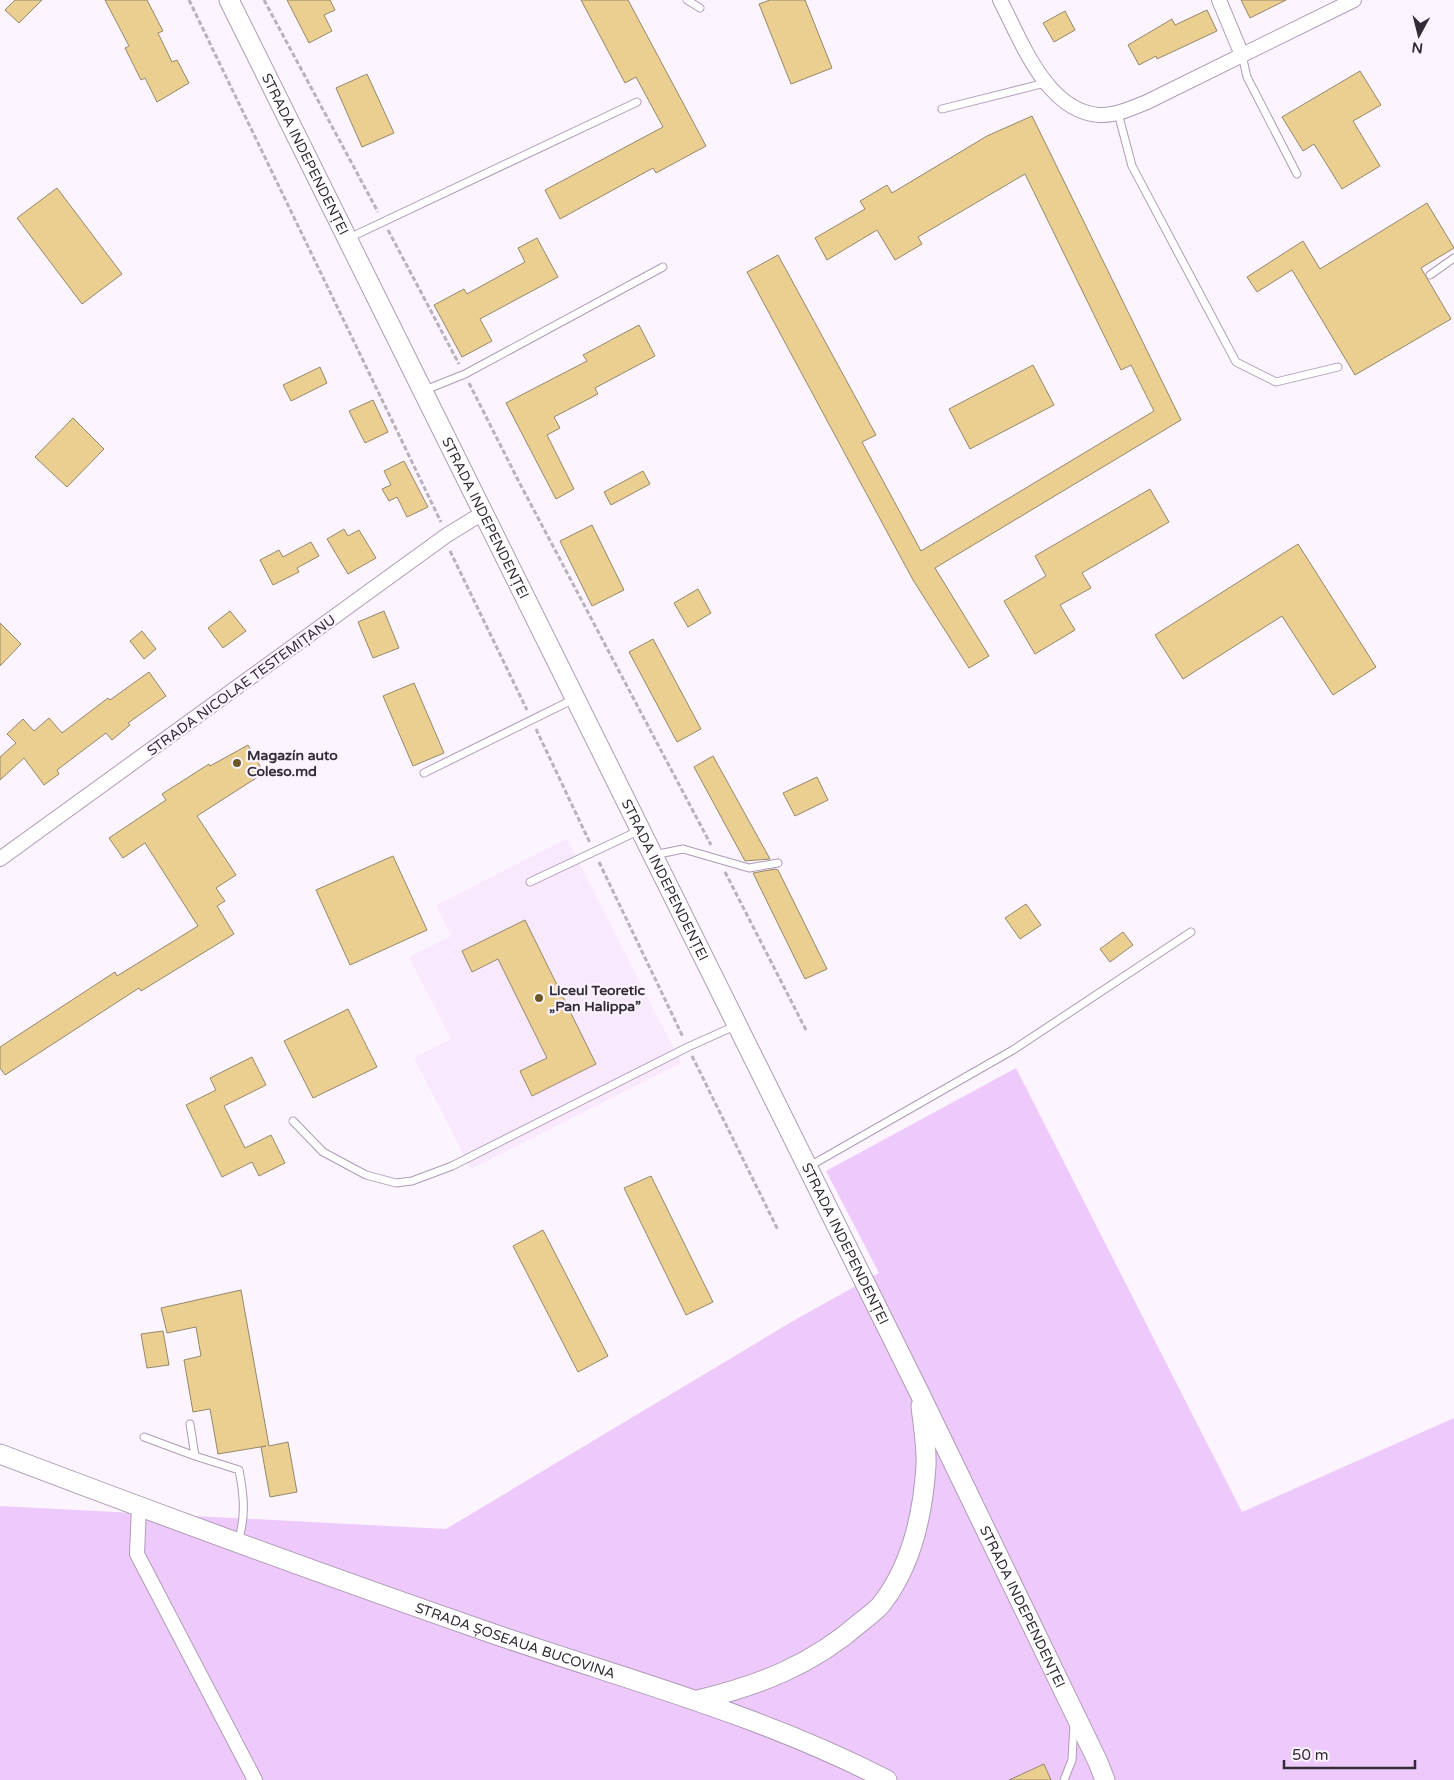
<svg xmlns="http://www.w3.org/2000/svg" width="1454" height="1780" font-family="'Varela Round',sans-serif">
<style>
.built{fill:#f8e9fe}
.green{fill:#eecafc}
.building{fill:#ebcf90;stroke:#94876b}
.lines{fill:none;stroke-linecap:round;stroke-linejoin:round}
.lane-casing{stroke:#ae9bb5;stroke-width:9}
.street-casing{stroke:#ae9bb5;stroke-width:16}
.secondary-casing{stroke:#ae9bb5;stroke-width:21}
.path{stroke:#b9b1bc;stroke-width:3;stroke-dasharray:5 2.5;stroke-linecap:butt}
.lane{stroke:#fff;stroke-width:7}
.street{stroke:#fff;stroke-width:14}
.secondary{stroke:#fff;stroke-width:19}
.poi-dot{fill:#6c5726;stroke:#fcf4ff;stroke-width:2}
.labels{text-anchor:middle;stroke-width:4.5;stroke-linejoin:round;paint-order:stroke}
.street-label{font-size:14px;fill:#332b36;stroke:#fcf4ff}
.poi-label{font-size:14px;font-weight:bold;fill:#332b36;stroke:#fcf4ff;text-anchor:start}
</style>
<rect width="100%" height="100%" fill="#fcf4ff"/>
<path class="built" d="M567,839l114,224 -210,106 -57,-111 37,-19 -42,-82 42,-21 -15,-31z"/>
<path class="green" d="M1016,1068l226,444 212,-94v362h-1454v-274l446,23 347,-208 86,-48 -53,-102z"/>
<path class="building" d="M15,0h27l-23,23 -14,-13z
M105,0h42l16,31 -5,2 14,29 5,-2 12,23 -32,19 -12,-24 -4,2 -16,-32 4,-2z
M287,0h43l5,10 -11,5 8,16 -23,12z
M581,0h47l78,146 -50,27 -3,-5 -93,51 -15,-29 118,-63 -27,-50 -11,6z
M770,0h35l27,68 -41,16 -32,-80z
M1241,0h45l-36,18z
M1207,10l10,21 -60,28 -1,-3 -17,9 -11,-20 44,-26 3,6z
M1065,11l10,19 -21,12 -11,-19z
M1360,71l21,34 -28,16 27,45 -38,23 -28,-45 -11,7 -21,-34z
M367,74l27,59 -32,14 -26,-59z
M1032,116l149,304 -246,148 54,88 -20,12 -56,-88 -166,-308 31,-17 98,180 -14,7 59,109 233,-140 -23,-46 -10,5 -96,-196 -107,63 4,7 -27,16 -18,-30 -50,30 -12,-22 50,-29 -5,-8 27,-16 5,8 95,-57z
M57,188l65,86 -40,30 -65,-86z
M1427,203l27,45 -33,20 30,51 -96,56 -63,-105 -35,22 -10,-15 56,-36 17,28z
M537,238l21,39 -78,42 12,22 -30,16 -28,-52 30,-16 3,5 58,-32 -7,-14z
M639,325l16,31 -60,32 3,6 -44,23 6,11 -13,7 27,54 -18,10 -50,-96 81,-42 -4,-6z
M1033,365l21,40 -84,44 -21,-40z
M320,367l7,16 -36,18 -8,-16z
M373,400l15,32 -23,11 -16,-32z
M73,418l31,31 -37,38 -32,-30z
M404,461l24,46 -21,10 -10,-20 -8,4 -7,-12 9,-4 -7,-14z
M643,471l7,13 -39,21 -7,-13z
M1150,489l19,33 -87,51 9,15 -31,17 15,25 -40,24 -31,-53 42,-25 -11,-20z
M592,525l32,65 -32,16 -32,-65z
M344,529l4,7 11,-6 17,28 -28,16 -21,-35z
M311,542l8,14 -22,12 2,4 -26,13 -13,-25 19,-10 4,7z
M1298,544l78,123 -43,28 -51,-79 -99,63 -28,-44z
M698,589l13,24 -23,14 -14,-24z
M230,611l16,20 -23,17 -15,-20z
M384,611l15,37 -26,10 -15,-36z
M0,623l21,21 -21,22z
M142,631l14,18 -12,10 -14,-18z
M653,639l48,90 -24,13 -48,-90z
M149,672l17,24 -38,27 2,2 -18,15 -6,-7 -49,37 2,4 -15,11 -20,-27 -24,22v-23l16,-14 -9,-9 16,-15 11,12 15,-13 13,15 46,-35 2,2z
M414,683l30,70 -31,13 -30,-70z
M248,745l16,28 -67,43 39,59 -20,13 9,13 -8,5 17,28 -93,57 -2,-3 -134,87 -5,-7v-21l115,-75 2,4 81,-50 -53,-83 -22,15 -14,-20 57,-38 -4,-6 47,-30 1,2z
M713,756l57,103 -25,2 -51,-94z
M817,777l11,23 -33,16 -12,-23z
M393,856l34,74 -77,35 -34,-75z
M775,869l3,1 49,99 -22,10 -52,-106z
M1026,904l15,21 -21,14 -15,-21z
M525,920l71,144 -64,32 -12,-25 27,-13 -49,-99 -26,13 -10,-21z
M1123,932l10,13 -23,17 -10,-13z
M348,1009l29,58 -64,31 -29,-57z
M252,1057l14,28 -42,21 21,42 26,-13 14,28 -26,13 -7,-14 -30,15 -36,-72 30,-15 -6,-12z
M651,1176l62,126 -27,13 -62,-127z
M543,1230l65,126 -30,16 -65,-126z
M241,1290l28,156 19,-4 9,50 -27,5 -9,-50 5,-1 -48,8 -8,-45 -17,3 -9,-52 17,-4 -5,-29 -29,6 -6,-25z
M163,1331l6,34 -22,3 -6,-34z
M1044,1764l7,16h-42z"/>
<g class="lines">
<defs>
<path id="lane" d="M687,0l13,8
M1242,55l5,22 50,97
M942,109l103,-26
M1118,113l14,53 104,196 40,20 62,-15
M349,238l288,-136
M1430,275l24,-17
M425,390l40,-16 198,-107
M424,773l150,-74
M654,855l29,-6 66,19 29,-5
M530,882l110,-52
M293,1121l30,31 43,23 30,8 16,-2 40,-15 236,-119 49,-22
M808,1167l205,-117 178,-118
M190,1424l5,32 44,14c5,26 7,46 -1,72
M144,1437l51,19
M1064,1780l8,-20 2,-36"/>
<path id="street" d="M1000,0c21,40 46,111 99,115 16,1 33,-7 48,-13l207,-102
M1219,0l23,55
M0,859l447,-324 36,-22
M139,1507l-2,47 118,226"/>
<g id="secondary">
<path id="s1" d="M229,0l691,1394 178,368 7,18"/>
<path id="s2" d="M0,1454c163,62 327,122 491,179 136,47 268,81 396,147"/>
<path d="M698,1700c62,-15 114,-35 163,-78 7,-6 17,-12 22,-20 29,-38 40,-90 43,-136 1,-19 -3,-41 -5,-60"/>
</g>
</defs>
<use href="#lane" class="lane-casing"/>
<use href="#street" class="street-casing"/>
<use href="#secondary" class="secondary-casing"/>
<path class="path" d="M189,0l252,522
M264,0l114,212
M388,230l71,134
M469,383l49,97 193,365
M450,551l77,159
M536,729l54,114
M599,862l84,175
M725,872l81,158
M692,1056l86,174"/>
<use href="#lane" class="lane"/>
<use href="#street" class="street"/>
<use href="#secondary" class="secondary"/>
</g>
<g class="poi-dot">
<circle cx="237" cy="763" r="5"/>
<circle cx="539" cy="998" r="5"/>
</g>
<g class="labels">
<g class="street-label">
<text dy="5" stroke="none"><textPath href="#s1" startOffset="172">STRADA INDEPENDENȚEI</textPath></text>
<text dy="5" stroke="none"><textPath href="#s1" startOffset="578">STRADA INDEPENDENȚEI</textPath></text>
<text transform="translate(241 685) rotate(-36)" y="5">STRADA NICOLAE TESTEMIȚANU</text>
<text dy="5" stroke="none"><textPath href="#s1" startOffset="982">STRADA INDEPENDENȚEI</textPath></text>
<text dy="5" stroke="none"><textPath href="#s1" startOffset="1388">STRADA INDEPENDENȚEI</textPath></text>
<text dy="5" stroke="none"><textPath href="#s1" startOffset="1792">STRADA INDEPENDENȚEI</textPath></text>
<text dy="5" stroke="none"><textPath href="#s2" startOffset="548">STRADA ȘOSEAUA BUCOVINA</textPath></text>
</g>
<g class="poi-label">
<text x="247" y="760">Magazín auto<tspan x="247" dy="16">Coleso.md</tspan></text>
<text x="549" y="995">Liceul Teoretic<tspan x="549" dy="16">„Pan Halippa”</tspan></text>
</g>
</g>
<g transform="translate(1419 35) rotate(187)" stroke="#fcf4ff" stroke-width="4" paint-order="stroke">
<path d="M0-4L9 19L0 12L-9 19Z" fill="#332b36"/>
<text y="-8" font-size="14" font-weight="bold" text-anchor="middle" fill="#332b36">N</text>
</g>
<path d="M1284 1760v8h131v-8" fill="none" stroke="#332b36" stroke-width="2.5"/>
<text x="1292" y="1760" font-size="15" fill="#332b36" stroke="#fcf4ff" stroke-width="4" paint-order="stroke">50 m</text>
</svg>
